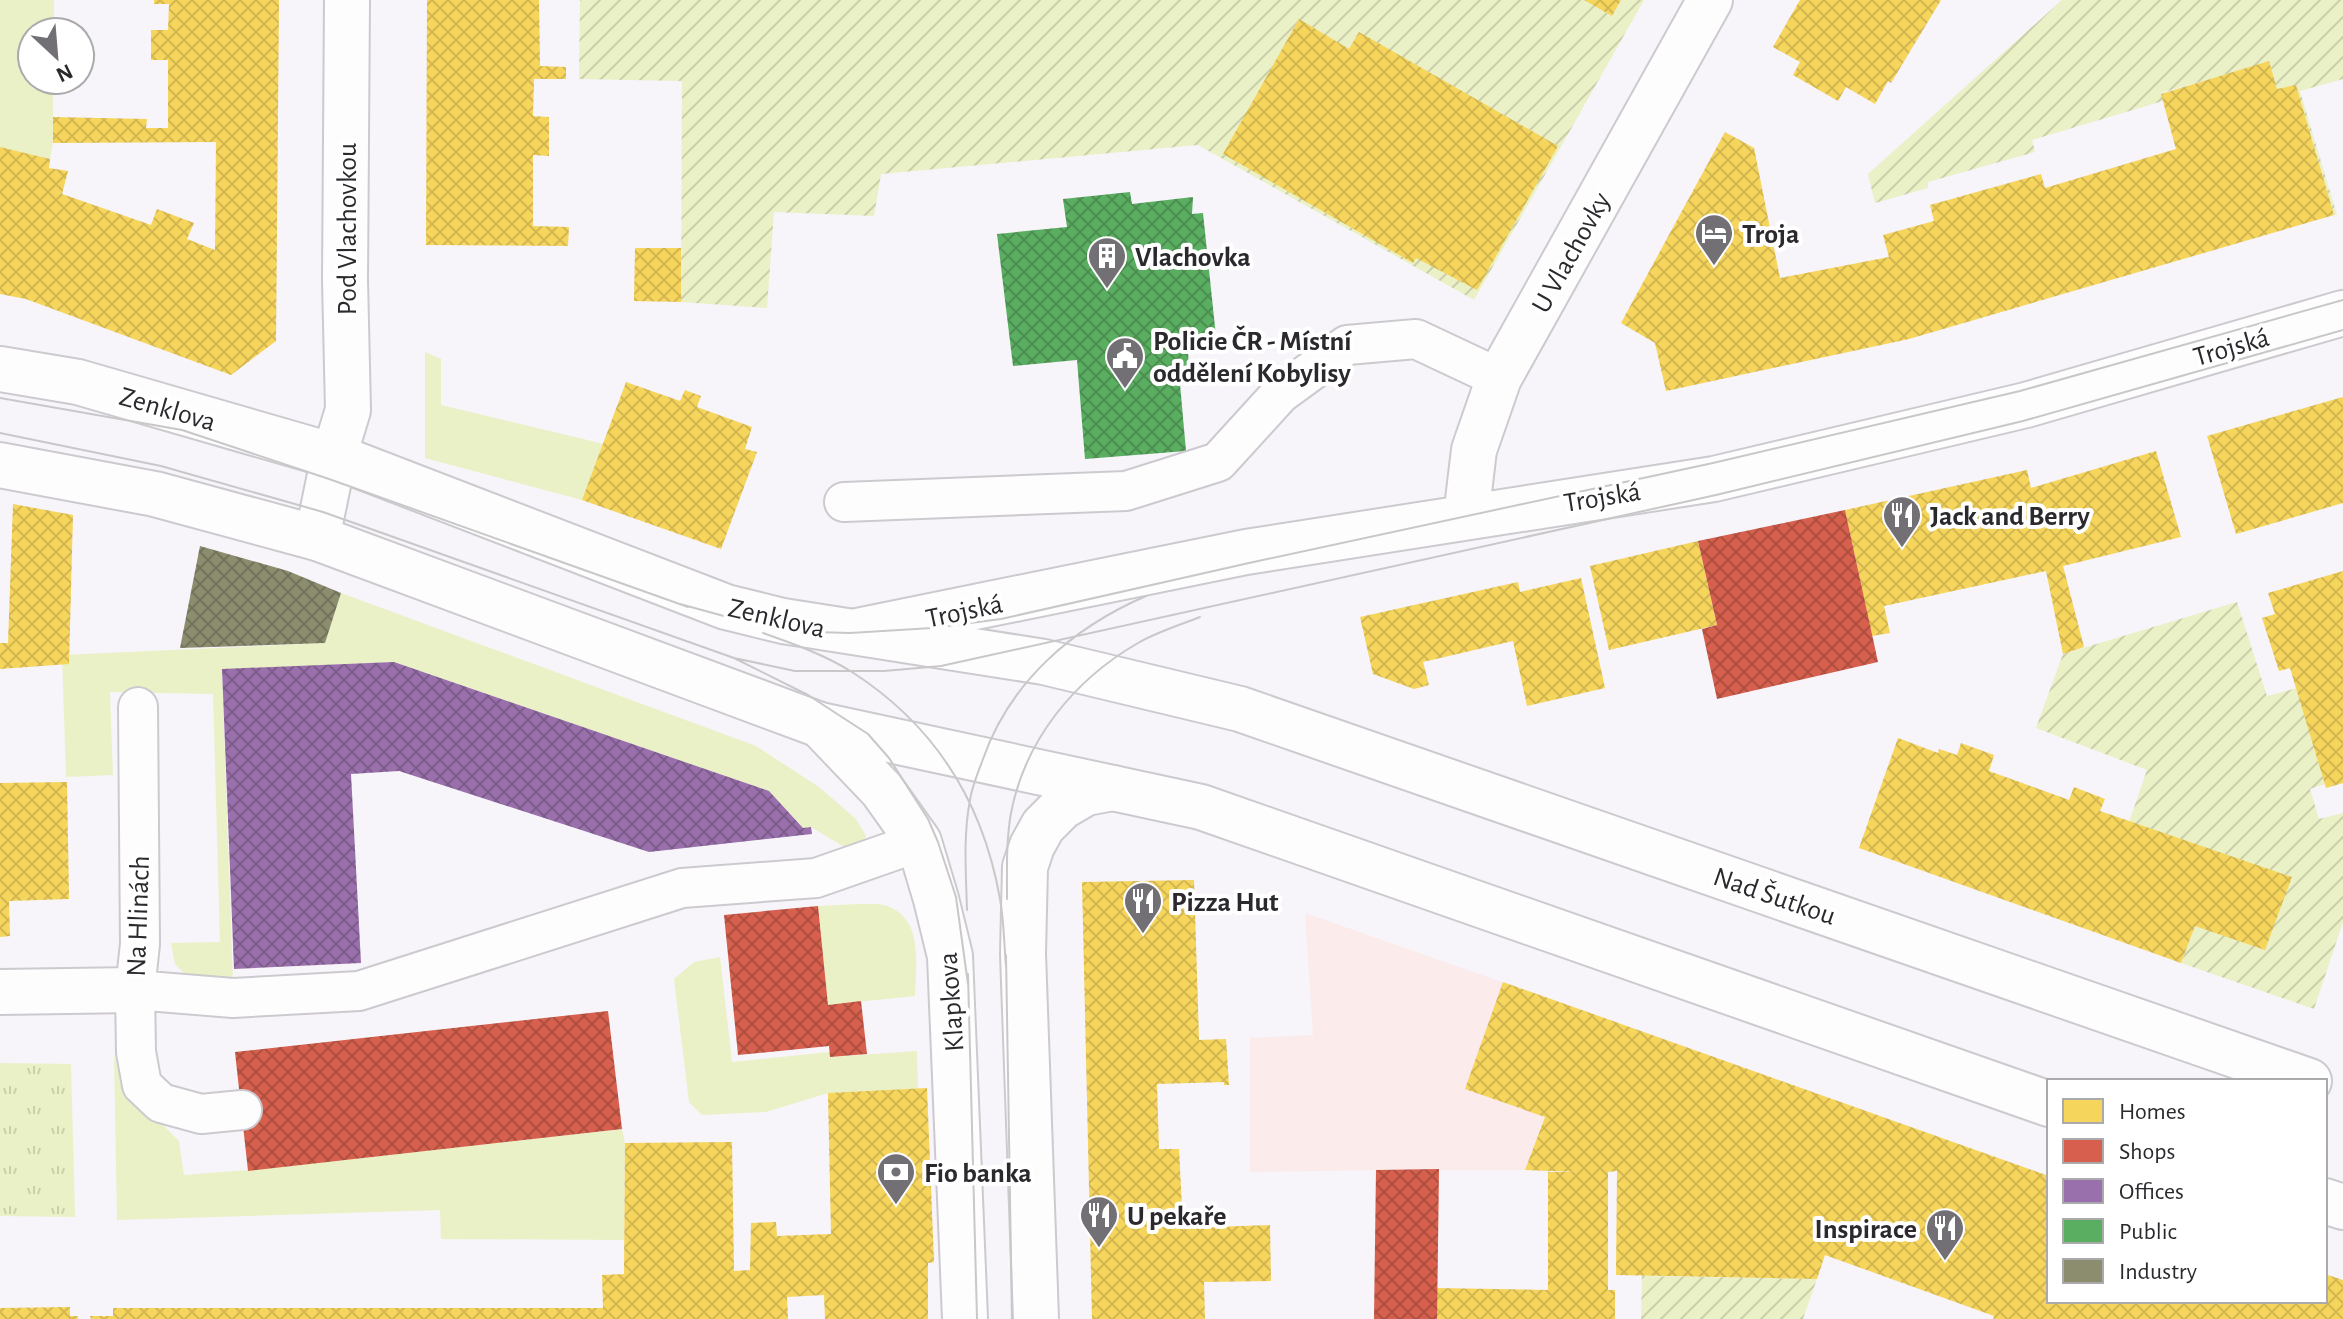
<svg xmlns="http://www.w3.org/2000/svg" width="2343" height="1319" font-family="'Alegreya Sans',sans-serif">
<style>
.commercial{fill:#fbebea}
.grass{fill:#ebf1c6}
.park{fill:url(#park-tufts)}
.garden{fill:url(#garden-furrows)}
.homes{fill:url(#homes-cross-hatch)}
.shops{fill:url(#shops-cross-hatch)}
.offices{fill:url(#offices-cross-hatch)}
.public{fill:url(#public-cross-hatch)}
.industry{fill:url(#industry-cross-hatch)}
.lines{fill:none;stroke-linecap:round;stroke-linejoin:round}
.lane-casing{stroke:#cdcacf;stroke-width:42}
.street-casing{stroke:#cdcacf;stroke-width:48}
.secondary-casing{stroke:#cdcacf;stroke-width:48}
.lane{stroke:#fefdfe;stroke-width:38}
.street{stroke:#fefdfe;stroke-width:44}
.secondary{stroke:#fefdfe;stroke-width:44}
.tram{stroke:#c8c8c9;stroke-width:2}
.labels{text-anchor:middle;stroke-width:8;stroke-linejoin:round;paint-order:stroke}
.street-label{font-size:28px;fill:#2b292d;stroke:#fff}
.poi-label{font-size:28px;font-weight:bold;fill:#2b292d;stroke:#fff;text-anchor:start}
</style>
<defs>
<pattern id="park-tufts" width="24" height="20" patternUnits="userSpaceOnUse" patternTransform="scale(2)"><rect width="24" height="20" fill="#ebf1c6"/><path d="M3 7l-1-3M5 7V3M7 7l1-3M15 17l-1-3M17 17v-4M19 17l1-3" fill="none" stroke="#cacfaa"/></pattern>
<pattern id="garden-furrows" width="10" height="10" patternUnits="userSpaceOnUse" patternTransform="scale(2)"><rect width="10" height="10" fill="#ebf1c6"/><path d="M-1 1l2-2M0 10L10 0M9 11l2-2" fill="none" stroke="#cacfaa"/></pattern>
<pattern id="homes-cross-hatch" width="8" height="8" patternUnits="userSpaceOnUse" patternTransform="scale(2)"><rect width="8" height="8" fill="#f6d55c"/><path d="M0 0l8 8M0 8l8-8" fill="none" stroke="#d3b750"/></pattern>
<pattern id="shops-cross-hatch" width="8" height="8" patternUnits="userSpaceOnUse" patternTransform="scale(2)"><rect width="8" height="8" fill="#d6604d"/><path d="M0 0l8 8M0 8l8-8" fill="none" stroke="#ae4f40"/></pattern>
<pattern id="offices-cross-hatch" width="8" height="8" patternUnits="userSpaceOnUse" patternTransform="scale(2)"><rect width="8" height="8" fill="#9970ab"/><path d="M0 0l8 8M0 8l8-8" fill="none" stroke="#7d5c8c"/></pattern>
<pattern id="public-cross-hatch" width="8" height="8" patternUnits="userSpaceOnUse" patternTransform="scale(2)"><rect width="8" height="8" fill="#5aae61"/><path d="M0 0l8 8M0 8l8-8" fill="none" stroke="#4b8e50"/></pattern>
<pattern id="industry-cross-hatch" width="8" height="8" patternUnits="userSpaceOnUse" patternTransform="scale(2)"><rect width="8" height="8" fill="#8c8c6e"/><path d="M0 0l8 8M0 8l8-8" fill="none" stroke="#73725b"/></pattern>
</defs>
<rect width="100%" height="100%" fill="#f7f4fa"/>
<path class="commercial" d="M1305,913l277,97 -57,160h-86l-2,149h-63l2,-149 -126,2v-134l63,-3z"/>
<path class="grass" d="M0,0h54v32h-22v48h21v63l-3,16 -50,-12z
M425,352l16,7v46l163,39 -22,56 -157,-42z
M341,593l415,153 63,41 37,32 10,17 -7,12h-13l-35,-21 -8,1 -34,-37 -375,-129 -172,8 11,312 -27,3 -21,-11 -10,-10 -4,-21 49,-1 -7,-248 -103,-2 3,83 -47,2 -4,-122 263,-12z
M858,904c8,0 17,-1 25,1 41,10 33,58 32,91l-87,9 -10,-99z
M720,957l12,105 97,-10 2,5 86,-6 1,38 -90,4 -62,19 -64,3 -13,-13 -15,-123 20,-17z
M114,1055l10,36 15,17 24,17 16,16 5,34 64,-5 374,-41 3,14 -1,97 -183,-1 -1,-29 -323,10z"/>
<path class="park" d="M0,1063l71,1 4,153 -75,-1z"/>
<path class="garden" d="M580,0h1004l28,16 9,-16h23l-170,300 -276,-155 -317,29 -7,42 -100,-4 -7,96 -86,-6 1,-221 -103,-2z
M2062,0h281v79l-43,12 37,124h-3l-38,-129 -19,3 -8,-27 -108,31 2,8 -131,39 3,12 -107,30v6l-53,15 -7,-29z
M2237,602l30,94 30,-8 28,96 -15,5 9,30 24,-6v109l-29,87 -133,-46 14,-37 -66,-104 18,-52 -111,-42 27,-74z
M1642,1276l175,3 -14,40h-162z"/>
<path class="homes" d="M154,0h125l-3,341 -45,34 -205,-76 -26,-5v-147l50,12 -1,9 19,3 -6,23 89,31 6,-16 37,14 -7,16 28,11 1,-108 -163,1v-26l94,2 -1,9h22v-68h-17v-30h17l1,-26h-15z
M427,0h112l1,66 26,1v12h-32l-1,37 16,1v39l-16,-1v71l36,1 -1,19 -142,-1z
M1584,0h37l-9,16z
M1800,0h141l-50,83 -3,-2 -13,23 -29,-17 -8,14 -45,-26 7,-13 -27,-15z
M1299,19l50,30 10,-17 199,114 -81,144 -61,-32 -3,5 -190,-109z
M2269,61l8,28 19,-4 38,130 -425,124 -243,52 -11,-48 -34,-20 104,-191 29,16 26,130 109,-21 -6,-22 51,-14 -4,-16 111,-31 4,14 131,-39 -15,-55z
M635,248h46v54l-47,-1z
M626,382l54,19 5,-11 16,6 -4,11 55,20 -7,22 12,3 -36,97 -139,-49z
M2343,397v106l-107,31 -29,-98z
M2156,451l25,86 -118,29 21,81 -21,7 -17,-83 -162,35 6,27 -18,3 -27,-126 182,-40 4,18z
M13,504l60,11 -4,149 -69,5v-26h8z
M1698,541l19,84 -108,25 -19,-84z
M2343,571v212l-17,5 -36,-120 -11,3 -17,-53 13,-4 -7,-21z
M1581,578l24,110 -78,18 -14,-65 -90,21 6,23 -15,4 -41,-15 -13,-57 158,-35 2,10z
M1898,738l40,15 1,-4 18,6 4,-12 33,12 -5,16 80,29 5,-13 31,12 -5,12 192,66 -27,73 -70,-24 -14,37 -322,-115z
M67,782l2,117 -60,2 1,35 -10,1v-154z
M1194,880l5,160 27,-1 3,46h-5v-3l-67,2 2,65h20l4,79 87,-3 1,56 -67,1 1,37h-113l-10,-437z
M1503,982l546,194v125h276v-27l18,6v39h-350l1,-3 -169,-61 -8,24 -201,-4 1,-104 -9,1v118h7v29h-178v-31l111,2v-118h29l-52,-2 20,-53 -80,-28z
M927,1088l7,174 -6,1v56h-103l-1,-24 -37,2 1,22h-697l-1,-3h23v-8h490l-1,-33 22,-1 1,-131 107,-1 2,129 16,-1 1,-47 25,-1 1,14 54,-2 -3,-141z
M70,1307v9h8v3h-78v-11z"/>
<path class="shops" d="M1845,510l33,152 -161,37 -15,-70 15,-4 -19,-84z
M818,906l10,99 33,-4 6,53 -37,3 -1,-11 -91,9 -14,-140z
M608,1011l14,118 -374,42 -13,-119z
M1439,1169l-2,150h-63l2,-149z"/>
<path class="offices" d="M394,662l375,129 34,37 8,-1 1,7 -163,18 -250,-81 -48,3 10,189 -127,6 -12,-300z"/>
<path class="public" d="M1130,192l2,12 61,-7 -1,17 11,-1 14,133 -29,4 1,23h-10l7,78 -101,8 -8,-99 -64,6 -16,-132 70,-7 -4,-28z"/>
<path class="industry" d="M200,546l88,25 53,22 -16,50 -145,5z"/>
<g class="lines">
<defs>
<path id="lane" d="M844,502l282,-11 92,-29 62,-68 67,-49 69,-6 83,39
M135,990l5,-46 -2,-237
M242,1110l-41,4 -40,-11 -19,-18 -6,-33 -1,-62 98,8 126,-7 323,-103 134,-10 103,-36"/>
<path id="street" d="M1466,517l8,-67 25,-72 211,-378
M317,538l17,-82 14,-46 -3,-130 2,-280
M857,631l389,-79 468,-73 312,-74 317,-92
M820,725l62,65 37,52 17,57 14,57 15,363
M0,992l135,-2
M1036,1319l-13,-365 2,-87 7,-21 11,-20 19,-19 24,-14 27,-5"/>
<path id="secondary" d="M0,369l78,13 256,74 392,151 57,14 261,41 196,47 1069,372
M0,465l155,29 162,44 503,187 381,82 848,297
M2325,1201l18,6"/>
</defs>
<use href="#lane" class="lane-casing"/>
<use href="#street" class="street-casing"/>
<use href="#secondary" class="secondary-casing"/>
<use href="#lane" class="lane"/>
<use href="#street" class="street"/>
<use href="#secondary" class="secondary"/>
<path class="tram" d="M0,398l182,32 147,49 359,128
M0,433l161,33 162,46 411,146 74,37 60,39 21,24 39,61 10,23 18,55 12,87
M680,604l73,20 61,8 36,1 82,-5 69,-9 248,-56 464,-100 307,-72 323,-91
M763,633c31,11 62,22 89,39 84,54 131,130 148,227 4,22 4,45 6,67
M734,658l61,13h89l57,-5 775,-171 307,-74 320,-91
M1007,899c0,-29 -1,-58 4,-86 14,-73 63,-133 127,-170 19,-11 42,-18 62,-26
M967,910c-1,-36 -4,-74 3,-110 2,-14 8,-27 13,-41 27,-77 89,-131 163,-163
M1006,955l6,364
M968,974l9,345"/>
</g>
<defs>
<symbol id="hotel-pin" viewBox="-11 -11 22 30"><path d="M0 17L-7.5 6A9.5 9.5 0 1 1 7.5 6Z" fill="#727075" stroke="#fff"/><path d="M-6-4.5h1.5V1H6V5H4.5V3h-9V5H-6ZM-4 0a1.8 1.8 0 1 1 3.6 0ZM.5 0V-2.5h3Q6-2.5 6 0Z" fill="#fff"/></symbol>
<symbol id="building-pin" viewBox="-11 -11 22 30"><path d="M0 17L-7.5 6A9.5 9.5 0 1 1 7.5 6Z" fill="#727075" stroke="#fff"/><path d="M-4-6H4V6H1V3H-1V6H-4ZM-2.5-4.3h1.7v1.8h-1.7ZM.8-4.3h1.7v1.8H.8ZM-2.5-1h1.7V.8h-1.7ZM.8-1h1.7V.8H.8Z" fill="#fff"/></symbol>
<symbol id="civic-pin" viewBox="-11 -11 22 30"><path d="M0 17L-7.5 6A9.5 9.5 0 1 1 7.5 6Z" fill="#727075" stroke="#fff"/><path d="M-.6-6.5H3V-4.5H.6V-3L4-1V1h2V6H-6V1h2V-1L-.6-3ZM-1.2 2.5V6h2.4V2.5Z" fill="#fff"/></symbol>
<symbol id="restaurant-pin" viewBox="-11 -11 22 30"><path d="M0 17L-7.5 6A9.5 9.5 0 1 1 7.5 6Z" fill="#727075" stroke="#fff"/><path d="M-5-6h1v4h1v-4h1v4h1v-4h1v5L-1.5 .5V6h-2V.5L-5-1ZM5-6V6H3V1.5H1.5Q1.5-4 5-6Z" fill="#fff"/></symbol>
<symbol id="bank-pin" viewBox="-11 -11 22 30"><path d="M0 17L-7.5 6A9.5 9.5 0 1 1 7.5 6Z" fill="#727075" stroke="#fff"/><path d="M-6-4H6V4H-6ZM0-2.3a2.3 2.3 0 1 0 0 4.6a2.3 2.3 0 1 0 0-4.6Z" fill="#fff"/></symbol>
</defs>
<g fill-rule="evenodd">
<use href="#hotel-pin" x="1692" y="211" width="44" height="60"/>
<use href="#building-pin" x="1085" y="234" width="44" height="60"/>
<use href="#civic-pin" x="1103" y="334" width="44" height="60"/>
<use href="#restaurant-pin" x="1880" y="493" width="44" height="60"/>
<use href="#restaurant-pin" x="1121" y="879" width="44" height="60"/>
<use href="#bank-pin" x="874" y="1150" width="44" height="60"/>
<use href="#restaurant-pin" x="1077" y="1193" width="44" height="60"/>
<use href="#restaurant-pin" x="1923" y="1206" width="44" height="60"/>
</g>
<g class="labels">
<g class="street-label">
<text transform="translate(346 229) rotate(-90)" y="10">Pod Vlachovkou</text>
<text transform="translate(1570 252) rotate(-61)" y="10">U Vlachovky</text>
<text transform="translate(2231 346) rotate(-16)" y="10">Trojská</text>
<text transform="translate(168 408) rotate(16)" y="10">Zenklova</text>
<text transform="translate(1602 496) rotate(-9)" y="10">Trojská</text>
<text transform="translate(964 610) rotate(-12)" y="10">Trojská</text>
<text transform="translate(777 617) rotate(13)" y="10">Zenklova</text>
<text transform="translate(1775 895) rotate(19)" y="10">Nad Šutkou</text>
<text transform="translate(137 916) rotate(-88)" y="10">Na Hlinách</text>
<text transform="translate(950 1002) rotate(-94)" y="10">Klapkova</text>
</g>
<g class="poi-label">
<text x="1742" y="243">Troja</text>
<text x="1135" y="266">Vlachovka</text>
<text x="1153" y="350">Policie ČR - Místní<tspan x="1153" dy="32">oddělení Kobylisy</tspan></text>
<text x="1930" y="525">Jack and Berry</text>
<text x="1171" y="911">Pizza Hut</text>
<text x="924" y="1182">Fio banka</text>
<text x="1127" y="1225">U pekaře</text>
<text x="1917" y="1238" text-anchor="end">Inspirace</text>
</g>
</g>
<rect x="2047" y="1079" width="280" height="224" fill="#ffffff" stroke="#aaa9ab" stroke-width="2"/>
<rect x="2063" y="1099" width="40" height="24" fill="#f6d55c" stroke="#aaa9ab" stroke-width="2"/>
<text x="2119" y="1119" font-size="24" fill="#2b292d">Homes</text>
<rect x="2063" y="1139" width="40" height="24" fill="#d6604d" stroke="#aaa9ab" stroke-width="2"/>
<text x="2119" y="1159" font-size="24" fill="#2b292d">Shops</text>
<rect x="2063" y="1179" width="40" height="24" fill="#9970ab" stroke="#aaa9ab" stroke-width="2"/>
<text x="2119" y="1199" font-size="24" fill="#2b292d">Offices</text>
<rect x="2063" y="1219" width="40" height="24" fill="#5aae61" stroke="#aaa9ab" stroke-width="2"/>
<text x="2119" y="1239" font-size="24" fill="#2b292d">Public</text>
<rect x="2063" y="1259" width="40" height="24" fill="#8c8c6e" stroke="#aaa9ab" stroke-width="2"/>
<text x="2119" y="1279" font-size="24" fill="#2b292d">Industry</text>
<g transform="translate(56 56) rotate(154)"><circle r="38" fill="#ffffff" stroke="#aaa9ab" stroke-width="2"/>
<path d="M0-6L14 30L0 20L-14 30Z" fill="#727075"/>
<text y="-12" font-size="22" font-weight="bold" text-anchor="middle" fill="#2b292d">N</text>
</g>
</svg>
